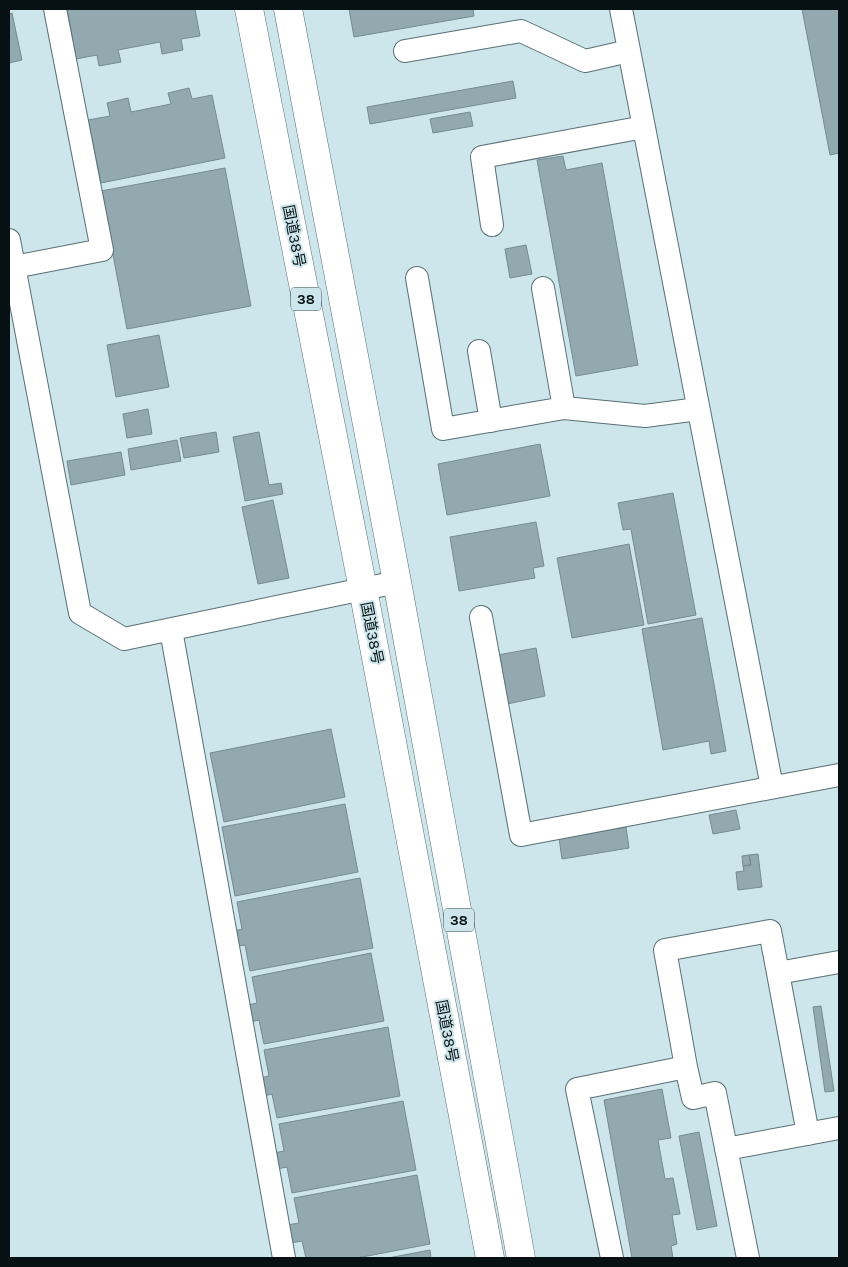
<svg xmlns="http://www.w3.org/2000/svg" width="848" height="1267" font-family="Karla,'Noto Sans JP',sans-serif">
<style>
.building{fill:#92aaaf;stroke:#748c91}
.lines{fill:none;stroke-linecap:round;stroke-linejoin:round}
.minor-casing{stroke:#586f73;stroke-width:24}
.highway-casing{stroke:#586f73;stroke-width:29}
.minor{stroke:#fff;stroke-width:22}
.highway{stroke:#fff;stroke-width:28}
.labels{text-anchor:middle;stroke-width:4;stroke-linejoin:round;paint-order:stroke}
.shield{fill:#cce6eb;stroke:#425053;stroke-width:1}
.shield-label{font-size:14px;font-weight:bold;fill:#071012}
.street-label{font-size:15px;fill:#071012;stroke:#cce6eb}
</style>
<rect width="100%" height="100%" fill="#cce6eb"/>
<path class="building" d="M67,9h128l5,27 -19,3 2,11 -21,4 -2,-12 -42,8 3,12 -22,4 -2,-11 -21,4z
M349,9h124l1,7 -120,21z
M802,9h37v144l-9,2z
M12,13l10,47 -13,3v-49z
M513,81l3,17 -146,26 -3,-17z
M189,88l3,11 20,-4 13,63 -124,25 -13,-63 22,-4 -3,-13 21,-5 3,14 40,-8 -3,-11z
M470,112l3,14 -40,7 -3,-14z
M563,156l3,14 36,-7 36,202 -62,11 -39,-216z
M225,168l26,138 -124,23 -26,-138z
M526,245l6,29 -22,4 -5,-29z
M159,335l10,52 -53,10 -9,-52z
M148,409l4,25 -25,4 -4,-24z
M216,432l3,20 -35,6 -4,-20z
M259,432l10,53 12,-2 2,11 -38,7 -12,-64z
M177,440l4,21 -50,9 -3,-21z
M540,444l10,52 -103,19 -9,-51z
M121,452l4,23 -54,10 -4,-24z
M673,493l23,122 -48,9 -17,-95 -8,1 -5,-27z
M273,500l16,78 -31,6 -16,-77z
M536,522l8,44 -11,2 2,10 -76,13 -9,-54z
M629,544l15,81 -72,13 -15,-80z
M702,618l24,133 -15,3 -2,-13 -46,9 -21,-121z
M536,648l9,48 -38,8 -9,-49z
M331,729l14,68 -121,25 -14,-69z
M345,804l13,68 -123,24 -13,-69z
M736,810l4,19 -27,5 -4,-19z
M626,827l3,21 -67,11 -3,-21z
M758,854l4,33 -24,3 -2,-18 8,-1 -1,-5 8,-1 -2,-10z
M749,855l2,10 -8,1 -1,-10z
M360,878l13,70 -123,23 -5,-26 -8,1 -3,-15 8,-2 -5,-27z
M371,953l13,68 -120,23 -5,-24 -8,2 -3,-17 9,-2 -5,-26z
M821,1006l13,85 -9,1 -12,-85z
M388,1027l12,69 -123,22 -5,-24 -8,2 -4,-18 9,-2 -5,-26z
M662,1089l9,49 -13,2 7,39 8,-1 7,36 -8,1 5,29 -6,2 2,12h-41l-28,-158z
M403,1101l13,69 -124,23 -5,-26 -10,2 -3,-16 10,-2 -5,-27z
M699,1132l18,94 -20,4 -18,-94z
M417,1175l13,69 -73,14h-51l-4,-17 -11,2 -4,-18 12,-2 -5,-25z
M430,1250l1,8h-43z"/>
<g class="lines">
<defs>
<path id="minor" d="M621,9l151,778
M405,51l116,-20 64,30 44,-10
M492,225l-10,-68 162,-30
M9,240l71,373 44,26 273,-57
M14,267l88,-17 -47,-241
M417,278l26,151 121,-21
M543,288l21,120 81,8 53,-7
M479,351l12,70
M481,617l40,218 318,-60
M171,630l113,628
M778,973l30,161
M686,1067l-21,-117 105,-19 8,42 61,-11
M726,1149l113,-21
M612,1258l-35,-169 109,-22 7,31 22,-5 33,165"/>
<path id="highway" d="M249,9l114,580 127,669
M288,9l109,573 124,676"/>
</defs>
<use href="#minor" class="minor-casing"/>
<use href="#highway" class="highway-casing"/>
<use href="#minor" class="minor"/>
<use href="#highway" class="highway"/>
</g>
<g class="labels">
<g class="shield">
<rect x="291" y="287.5" width="30" height="23" rx="4"/>
<rect x="444" y="908.5" width="30" height="23" rx="4"/>
</g>
<g class="shield-label">
<text x="306" y="304">38</text>
<text x="459" y="925">38</text>
</g>
<g class="street-label">
<text transform="translate(294 236) rotate(79)" y="5">国道38号</text>
<text transform="translate(372 633) rotate(79)" y="5">国道38号</text>
<text transform="translate(447 1031) rotate(79)" y="5">国道38号</text>
</g>
</g>
<rect width="848" height="1267" fill="none" stroke="#071012" stroke-width="20"/>
</svg>
